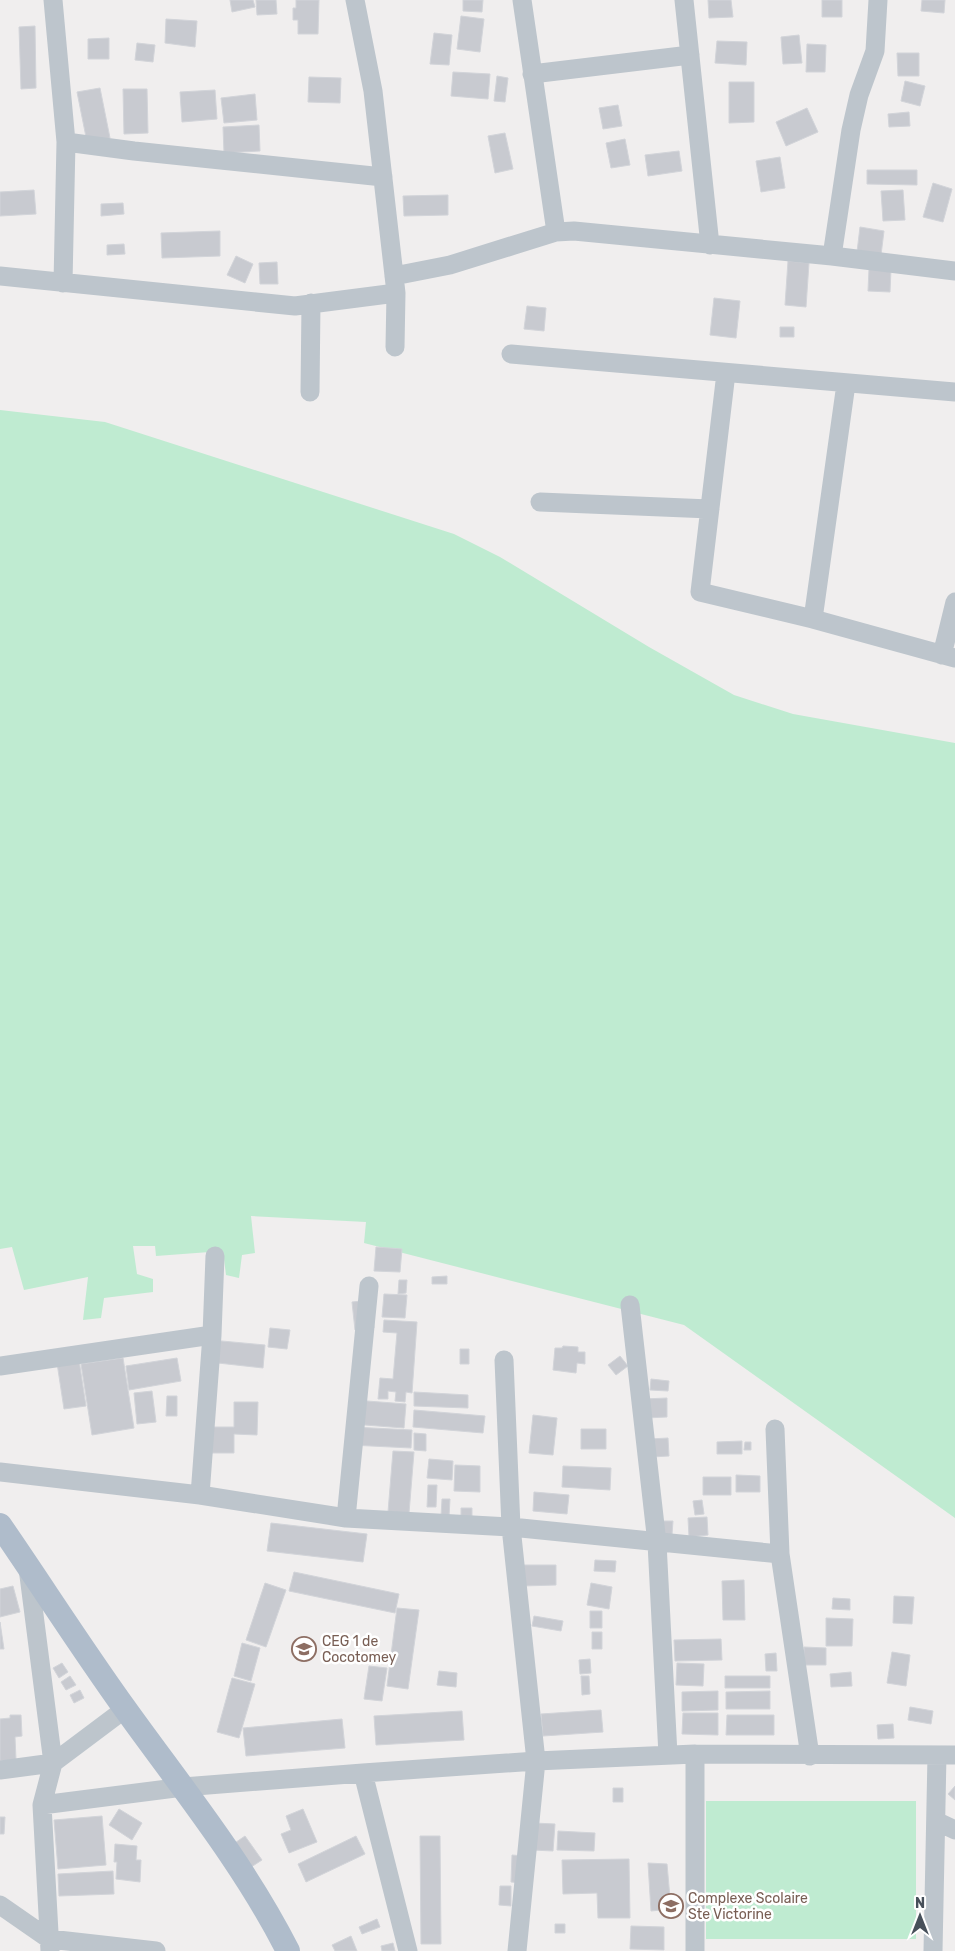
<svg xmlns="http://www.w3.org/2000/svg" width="955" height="1951" font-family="Rubik,sans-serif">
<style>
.green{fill:#bfebd1}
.building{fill:#c8cad0;stroke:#d2d4d9}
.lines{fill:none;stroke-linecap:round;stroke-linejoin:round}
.minor{stroke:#bdc5cc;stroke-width:19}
.major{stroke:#afbccb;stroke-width:24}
.labels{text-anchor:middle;stroke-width:5;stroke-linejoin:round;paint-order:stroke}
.education-label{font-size:14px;fill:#785e54;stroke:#fff;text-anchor:start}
</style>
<rect width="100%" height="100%" fill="#f0eeee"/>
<path class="green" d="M0,410l105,12 349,112 46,23 149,90 85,48 59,19 162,29v775l-271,-193 -320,-82 2,-21 -115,-6 4,37 -13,2 -3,23 -13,-3 -3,-24 -67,5 -1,-10h-22l4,28 16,5v13l-49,6 -3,20 -18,2 5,-43 -64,13 -12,-43 -12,2z
M706,1801h210v138h-210z"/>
<path class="building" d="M230,0h23l2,7 -23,5z
M256,0h20l1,14 -20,1z
M296,0h23l-1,34h-20v-14h-5v-12h3z
M463,0h20l-1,12 -19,-1z
M708,0h23l2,17 -24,1z
M822,0h20v17h-20z
M922,0h23l-1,13 -23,-2z
M461,16l23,3 -4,33 -23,-3z
M166,19l31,2 -2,26 -30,-4z
M35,26l1,62 -15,1 -2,-62z
M434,33l18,2 -3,30 -19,-1z
M799,35l3,28 -19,1 -2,-27z
M109,38v21h-21v-20z
M717,41l30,1 -1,23 -31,-2z
M137,43l18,2 -2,17 -18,-2z
M807,44l19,1 -1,27h-19z
M897,53h22v23h-21z
M453,72l37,2 -2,25 -37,-3z
M497,76l11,2 -3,24 -11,-1z
M309,77l32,1 -1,25 -32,-1z
M905,81l20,5 -5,20 -19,-5z
M729,82h25v40l-25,1z
M100,88l10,50 -23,4 -10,-50z
M123,89h24l1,44 -24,1z
M215,90l2,29 -35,3 -2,-30z
M255,94l2,26 -33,3 -3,-25z
M618,105l4,21 -19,3 -4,-21z
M807,108l11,24 -32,14 -10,-24z
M909,112l1,14 -21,1 -1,-13z
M259,125l1,26 -36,2 -1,-26z
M505,133l8,36 -18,4 -7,-37z
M625,139l5,26 -19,3 -5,-25z
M679,151l3,20 -34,5 -3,-21z
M780,157l5,31 -24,4 -5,-31z
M867,170h50v15l-50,-1z
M933,183l19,6 -9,33 -20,-5z
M34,190l2,24 -36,2v-24z
M903,190l2,30 -22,1 -2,-30z
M448,195v20l-44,1 -1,-20z
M123,203l1,11 -23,2v-12z
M860,227l24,4 -3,24 -24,-3z
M220,231v25l-58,2 -1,-25z
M124,244l1,10 -18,1v-10z
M236,256l17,8 -8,19 -18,-8z
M788,261l21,2 -3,44 -21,-2z
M277,262l1,22h-18l-1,-21z
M869,269h22l-1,23 -22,-1z
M714,298l26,3 -4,37 -26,-3z
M527,306l19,2 -2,23 -20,-2z
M780,327h14v10h-14z
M376,1247l26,2 -2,23 -26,-1z
M447,1276v8h-15v-7z
M399,1280h8l-1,13 -8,1z
M384,1294l23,1 -2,23 -23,-1z
M371,1300l3,28 -19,2 -3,-28z
M384,1320l33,2 -5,71 -6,-1 -1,10 -10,-1 1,-9 -8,-1v8h-10l2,-21 13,1 4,-46 -14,-1z
M270,1328l20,2 -3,19 -19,-2z
M211,1340l54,5 -2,23 -54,-6z
M563,1346l15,1v5h7v12l-8,-1 -1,10 -23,-3 2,-22h7z
M460,1349h9v15h-9z
M620,1356l8,10 -12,9 -8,-10z
M123,1358l11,70 -42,7 -11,-71z
M177,1358l4,23 -52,9 -3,-24z
M79,1360l7,46 -22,3 -7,-46z
M651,1379l18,2 -1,10 -18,-1z
M152,1391l4,31 -19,2 -3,-31z
M414,1392l54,3v13l-54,-2z
M167,1396h10v20h-11z
M667,1398v19l-22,1 -1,-19z
M354,1400l52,4 -2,24 -52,-4z
M234,1402h24l-1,33 -23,-1v19h-22v-26h22z
M414,1410l71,6 -2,17 -70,-6z
M533,1415l24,3 -4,37 -24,-2z
M352,1427l60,3 -1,18 -60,-3z
M581,1429h25v20h-25z
M414,1433l12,1v17l-12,-1z
M668,1438l1,18 -18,1 -1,-18z
M742,1441v13h-25v-12z
M745,1442h6v8h-7z
M393,1451l21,1 -5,61 -21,-1z
M429,1459l24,2 -1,19 -25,-2z
M455,1465l25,1v26l-26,-1z
M563,1466l48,2 -1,22 -48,-3z
M736,1475l24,1v16h-24z
M703,1477h28v18h-28z
M428,1485h9l-1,22h-9z
M534,1492l35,3 -2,19 -34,-3z
M442,1499h8l-1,18h-8z
M702,1500l2,14 -9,1 -2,-14z
M461,1508h11v11h-11z
M707,1517l1,18 -19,2 -1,-19z
M659,1521h14l-1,14h-14z
M271,1523l96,11 -4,28 -96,-11z
M595,1560l21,1 -1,11 -21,-1z
M522,1565h34v20l-34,1z
M294,1572l105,22 -4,19 -106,-22z
M744,1580l1,40h-22l-1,-39z
M265,1583l21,7 -20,57 -20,-7z
M591,1583l21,4 -3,22 -22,-4z
M13,1586l7,26 -20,5v-28z
M894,1596l20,1 -2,27 -19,-1z
M833,1598l17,1v11l-18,-1z
M397,1608l22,2 -11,79 -21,-3z
M590,1611h12v17h-12z
M534,1616l29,5 -2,10 -29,-5z
M826,1618l27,1 -1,27h-26z
M0,1622l4,27h-4z
M592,1632h10v17h-10z
M721,1639l1,21 -47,1 -1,-21z
M242,1643l18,5 -9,33 -17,-5z
M804,1647l22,1v17h-22z
M892,1652l18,3 -4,31 -19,-3z
M776,1653l1,18h-11l-1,-17z
M590,1659l1,14 -11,1 -1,-14z
M62,1663l6,9 -9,6 -6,-10z
M677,1663l27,1 -1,22 -27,-1z
M369,1666l18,2 -5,33 -18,-2z
M439,1671l18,2 -1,14 -19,-2z
M851,1672l1,14 -21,1 -1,-13z
M70,1676l6,9 -10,5 -5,-8z
M581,1676h8l1,18 -8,1z
M725,1676h45v12h-45z
M232,1678l23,6 -16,54 -22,-6z
M80,1690l4,8 -10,5 -4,-8z
M718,1691v19l-36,1v-19z
M770,1691v18h-44v-17z
M910,1707l23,4 -2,13 -23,-4z
M601,1710l2,22 -60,4 -2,-22z
M462,1711l2,29 -88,5 -2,-29z
M683,1713h35v22l-36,-1z
M10,1715h11l1,21 -7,1 1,23 -16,1v-42l10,-1z
M727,1715h47v20h-48z
M342,1719l3,29 -99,8 -3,-28z
M893,1724l1,14 -16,1 -1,-14z
M955,1786v14l-7,-6z
M613,1788h10v14h-10z
M119,1809l23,14 -10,17 -23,-15z
M303,1809l14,33 -28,11 -8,-19 10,-4 -5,-14z
M102,1816l4,49 -48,4 -4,-49z
M0,1817h5l-1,17h-4z
M534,1823l21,1 -2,27 -20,-1z
M558,1831l37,2 -1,18 -37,-1z
M245,1836l17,24 -17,11 -16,-24z
M356,1836l9,18 -59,28 -8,-18z
M420,1836h20l1,108h-20z
M115,1844l22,2 -1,14h5l-1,22 -24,-3 1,-17h-3z
M512,1855l12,1 -2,27 -11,-1z
M629,1859l1,59h-32l-1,-25 -34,1 -1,-34z
M648,1863l19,1 4,45 -20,2z
M113,1871l1,23 -55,2 -1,-22z
M500,1886h11v20l-12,-1z
M377,1919l3,8 -18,7 -3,-7z
M555,1924h10v9h-10z
M631,1926l33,1v23l-34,-1z
M351,1936l6,15h-22l-3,-6z
M393,1943l2,8h-13l-1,-5z"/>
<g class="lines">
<path class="minor" d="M53,0l13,142 -3,141
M355,0l18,91 23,202 -1,54
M522,0l34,232
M684,0l26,245
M532,74l158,-19
M66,142l68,9 249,26
M832,256l19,-126 8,-35 16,-44 3,-51
M0,276l295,30 101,-13
M394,276l56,-11 106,-33 18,-1 258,25 123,15
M511,354l444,38
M726,373l-26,219 113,27 142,39
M310,392l1,-89
M540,502l170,7
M813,619l33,-235
M942,655l13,-53
M630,1305l27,238 11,212
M504,1360l7,167 25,234 -19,190
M0,1366l212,-31
M775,1429l5,125 30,202
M0,1472l200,23 146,23 165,9 269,27
M200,1495l12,-160 3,-79
M346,1518l23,-232
M28,1568l25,195 -11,42 8,146
M695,1754l260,1
M0,1770l53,-7 72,-54
M363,1773l45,178
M42,1805l141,-18 180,-14 173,-12 159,-7v197
M936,1821l19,9
M0,1905l49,34 107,12
M933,1951l4,-196"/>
<path class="major" d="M0,1525c42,61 82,124 126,185 56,78 118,154 162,241"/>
</g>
<defs>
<symbol id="school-ring" viewBox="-11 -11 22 22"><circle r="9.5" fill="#fff" stroke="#8d6e63" stroke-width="1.5"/><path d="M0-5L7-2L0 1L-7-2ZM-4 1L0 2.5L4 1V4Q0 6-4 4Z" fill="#8d6e63"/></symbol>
</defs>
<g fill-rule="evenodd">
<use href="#school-ring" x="290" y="1635" width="28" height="28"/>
<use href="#school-ring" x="657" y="1892" width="28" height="28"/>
</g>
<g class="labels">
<g class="education-label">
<text x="322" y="1646">CEG 1 de<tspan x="322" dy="16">Cocotomey</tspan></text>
<text x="688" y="1903">Complexe Scolaire<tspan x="688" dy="16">Ste Victorine</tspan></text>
</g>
</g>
<g transform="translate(920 1916)" stroke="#ffffff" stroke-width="4" paint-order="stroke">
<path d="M0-4L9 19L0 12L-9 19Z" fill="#47505a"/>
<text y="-8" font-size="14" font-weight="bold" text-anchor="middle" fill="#47505a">N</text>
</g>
</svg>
